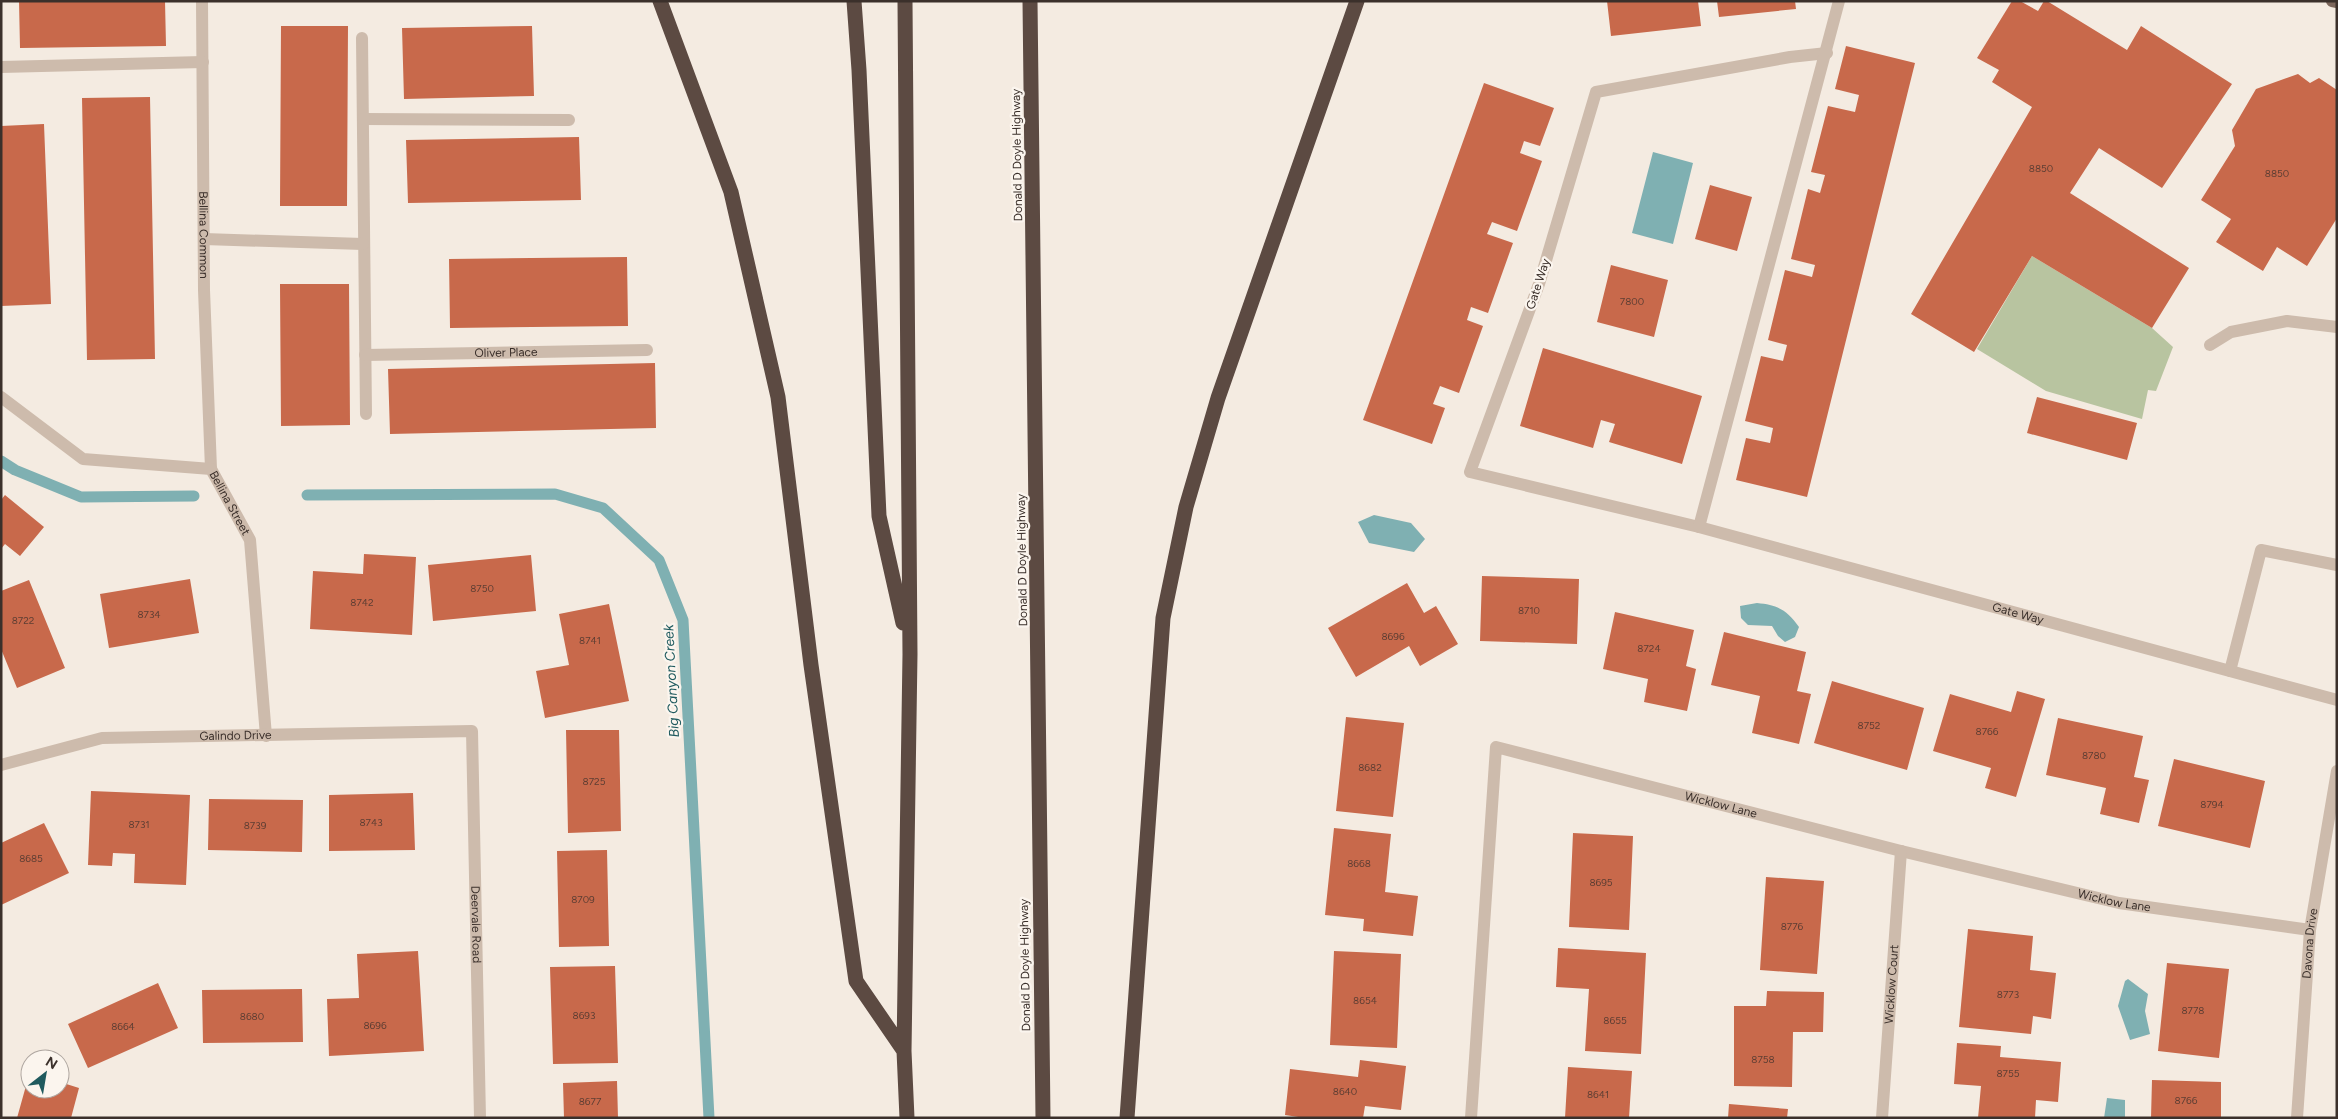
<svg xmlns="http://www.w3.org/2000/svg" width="2338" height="1119" font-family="Figtree,sans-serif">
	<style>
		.green { fill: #b8c4a0 }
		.water { fill: #7fb0b2 }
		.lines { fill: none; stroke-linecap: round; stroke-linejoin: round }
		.stream { stroke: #7fb0b2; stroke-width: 11 }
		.building { fill: #c8694b }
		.minor { stroke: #cdbbac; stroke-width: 12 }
		.major { stroke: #7d675c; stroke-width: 12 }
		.highway { stroke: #5c4a42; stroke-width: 15 }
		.labels { text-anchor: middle; stroke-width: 4.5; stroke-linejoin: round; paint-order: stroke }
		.number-label { font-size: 10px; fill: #5e3e33 }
		.street-label { font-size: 12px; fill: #3b302b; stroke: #fbf5ee }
		.water-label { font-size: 14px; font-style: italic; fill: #1f5a5e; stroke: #fbf5ee }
	</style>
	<rect width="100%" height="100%" fill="#f4ebe1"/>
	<path class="green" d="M2032,256L2152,328L2173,347L2156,391L2148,390L2142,419L2046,391L1977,349Z"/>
	<path class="water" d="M1653,152L1693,163L1673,244L1632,233Z
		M1374,515L1411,523L1425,539L1414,552L1369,543L1358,522Z
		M1757,603C1778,605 1787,610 1799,627L1795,637L1785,642L1778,636L1772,626L1748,625L1741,618L1740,606Z
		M2128,979L2148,994L2145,1011L2150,1034L2130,1040L2118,1006L2125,981Z
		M2107,1098L2125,1100V1118H2104Z"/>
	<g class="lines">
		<path class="stream" d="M1,461L15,470L81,497L194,496
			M307,495L555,494L603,508L659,560L683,620L709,1118"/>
	</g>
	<path class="building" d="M19,1H165L166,46L20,48Z
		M1607,1H1698L1701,26L1611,36Z
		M1717,1H1795L1796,9L1719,17Z
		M2012,1H2020L2038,11L2044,1H2047L2127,50L2141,26L2232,84L2162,188L2099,148L2070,193L2189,268L2152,328L2032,256L1974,352L1911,314L2032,107L1992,82L1999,70L1977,58Z
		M281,26H348L347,206H280Z
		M532,26L534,96L404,99L402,28Z
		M1846,46L1915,63L1807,497L1736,480L1746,438L1770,443L1773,428L1745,421L1761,356L1783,361L1787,345L1768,340L1785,270L1812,277L1815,265L1791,259L1808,189L1820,193L1825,175L1811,172L1828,106L1855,112L1859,95L1835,89Z
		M2298,74L2310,83L2319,78L2337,90V218L2307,266L2277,247L2263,271L2216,242L2231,219L2201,200L2235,146L2232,130L2256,89Z
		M1484,83L1554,108L1540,146L1524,141L1520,153L1542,161L1517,231L1492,222L1487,234L1513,243L1488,313L1471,307L1467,320L1483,326L1459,393L1440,386L1433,404L1445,408L1432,444L1363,420Z
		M150,97L155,359L87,360L82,98Z
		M44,124L51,304L1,306V126Z
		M579,137L581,200L408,203L406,140Z
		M1710,185L1752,197L1737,251L1695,239Z
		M627,257L628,326L450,328L449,259Z
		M1611,265L1668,280L1654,337L1597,322Z
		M280,284H349L350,425L281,426Z
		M1543,348L1702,396L1682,464L1609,442L1615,424L1601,420L1593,448L1520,426Z
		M655,363L656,428L390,434L388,369Z
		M2037,397L2137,423L2127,460L2027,433Z
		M5,495L44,527L20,556L5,544L1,549V500Z
		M364,554L416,557L412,635L310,629L313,571L363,574Z
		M531,555L536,611L433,621L428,565Z
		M1482,576L1579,579L1577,644L1480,641Z
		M190,579L199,633L109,648L100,594Z
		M29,580L65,668L17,688L1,649V591Z
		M1407,583L1424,613L1436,606L1458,644L1420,666L1409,646L1356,677L1328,628Z
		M609,604L629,701L545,718L536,671L569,665L559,614Z
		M1615,612L1694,630L1686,666L1696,669L1687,711L1644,702L1648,679L1603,669Z
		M1724,632L1806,652L1797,691L1811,694L1799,744L1752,733L1760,696L1711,685Z
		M1832,681L1924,708L1907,770L1814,743Z
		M2017,691L2045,699L2016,797L1985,788L1991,768L1933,751L1950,694L2011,712Z
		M1346,717L1404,723L1393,817L1336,811Z
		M2058,718L2143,736L2134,777L2149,780L2139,823L2100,814L2106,788L2046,775Z
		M566,730H619L621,831L568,833Z
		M2174,759L2265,781L2250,848L2158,826Z
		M91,791L190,795L186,885L134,883L135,854L113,853L112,866L88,865Z
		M413,793L415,850L329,851V795Z
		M209,799L303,800L302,852L208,850Z
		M44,823L69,873L1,905V843Z
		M1334,828L1391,834L1385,892L1418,896L1413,936L1363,931L1364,919L1325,915Z
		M1573,833L1633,836L1629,930L1569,927Z
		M607,850L609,946L559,947L557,851Z
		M1766,877L1824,881L1817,974L1760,970Z
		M1968,929L2033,936L2030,970L2056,973L2051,1019L2033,1016L2031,1034L1959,1027Z
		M1558,948L1646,953L1641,1054L1585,1051L1589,989L1556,987Z
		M418,951L424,1051L329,1056L327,999L359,998L357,954Z
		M1334,951L1401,954L1397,1048L1330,1045Z
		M2167,963L2229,969L2219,1058L2158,1051Z
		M615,966L618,1063L553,1064L550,967Z
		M158,983L178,1028L88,1068L68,1024Z
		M302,989L303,1042L203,1043L202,990Z
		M1767,991L1824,992L1823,1032H1793L1792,1087L1734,1086V1006H1766Z
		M1957,1043L2001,1046L2000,1057L2061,1062L2058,1102L2036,1100L2035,1118H1978L1981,1086L1954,1084Z
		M1360,1060L1406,1066L1401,1110L1365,1106L1363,1118H1305L1285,1115L1290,1069L1358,1077Z
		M1568,1067L1632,1071L1629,1118H1565Z
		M29,1075L30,1089H60V1082L79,1088L71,1118H17Z
		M2152,1080L2221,1082V1118H2151Z
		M617,1081L618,1118H564L563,1083Z
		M1729,1104L1788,1109L1787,1118H1728Z"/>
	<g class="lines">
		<g class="minor">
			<path id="s1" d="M202,1L204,290L211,469"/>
			<path d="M362,38L366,414"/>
			<path id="s2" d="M1827,53L1790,57L1596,92L1539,284L1470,472L1699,527L2337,700"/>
			<path d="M1,67L203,62"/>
			<path d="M363,119L569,120"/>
			<path d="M204,239L363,244"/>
			<path d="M2210,345L2231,332L2287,321L2337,327"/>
			<path id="s3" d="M365,355L647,350"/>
			<path id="s4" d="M1,397L83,459L211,469L250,540L266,736"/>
			<path d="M1699,527L1839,1"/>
			<path d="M2230,671L2261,550L2337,565"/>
			<path id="s5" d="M1,765L102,738L472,731L480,1118"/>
			<path id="s6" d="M1471,1118L1496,747L1901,851L2119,903L2310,930"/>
			<path id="s7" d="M1882,1118L1901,851"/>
			<path id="s8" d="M2297,1118L2310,930L2337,771"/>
		</g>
		<path class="major" d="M2332,1L2337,2"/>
		<path class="highway" d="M660,1L731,192L778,397L811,665L856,981L904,1051
			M854,1L859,70L879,516L903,623
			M905,1L910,654L904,1051L907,1118
			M1030,1L1043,1118
			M1127,1118L1163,618L1186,507L1218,398L1357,1"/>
	</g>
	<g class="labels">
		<g class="number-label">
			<text x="2041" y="172">8850</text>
			<text x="2277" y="177">8850</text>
			<text x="1632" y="305">7800</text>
			<text x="482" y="592">8750</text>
			<text x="362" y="606">8742</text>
			<text x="1529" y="614">8710</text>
			<text x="149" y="618">8734</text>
			<text x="23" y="624">8722</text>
			<text x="1393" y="640">8696</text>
			<text x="590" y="644">8741</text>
			<text x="1649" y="652">8724</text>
			<text x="1869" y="729">8752</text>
			<text x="1987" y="735">8766</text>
			<text x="2094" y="759">8780</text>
			<text x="1370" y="771">8682</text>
			<text x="594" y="785">8725</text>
			<text x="2212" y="808">8794</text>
			<text x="371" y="826">8743</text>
			<text x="139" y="828">8731</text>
			<text x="255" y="829">8739</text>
			<text x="31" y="862">8685</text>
			<text x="1359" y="867">8668</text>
			<text x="1601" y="886">8695</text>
			<text x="583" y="903">8709</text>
			<text x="1792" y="930">8776</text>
			<text x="2008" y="998">8773</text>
			<text x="1365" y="1004">8654</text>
			<text x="2193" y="1014">8778</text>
			<text x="584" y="1019">8693</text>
			<text x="252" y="1020">8680</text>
			<text x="1615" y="1024">8655</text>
			<text x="375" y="1029">8696</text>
			<text x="123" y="1030">8664</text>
			<text x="1763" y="1063">8758</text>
			<text x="2008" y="1077">8755</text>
			<text x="1345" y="1095">8640</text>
			<text x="1598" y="1098">8641</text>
			<text x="2186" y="1104">8766</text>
			<text x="590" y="1105">8677</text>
		</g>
		<g class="street-label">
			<text transform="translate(1017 155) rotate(-91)" y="4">Donald D Doyle Highway</text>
			<text dy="4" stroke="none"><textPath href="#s1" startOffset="234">Bellina Common</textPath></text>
			<text transform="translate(1538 284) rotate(-72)" y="4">Gate Way</text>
			<text dy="4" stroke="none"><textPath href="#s3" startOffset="141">Oliver Place</textPath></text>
			<text dy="4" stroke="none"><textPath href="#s4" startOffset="270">Bellina Street</textPath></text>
			<text transform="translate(1022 560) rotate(-91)" y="4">Donald D Doyle Highway</text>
			<text dy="4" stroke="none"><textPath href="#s2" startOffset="1201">Gate Way</textPath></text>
			<text dy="4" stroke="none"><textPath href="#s5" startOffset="238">Galindo Drive</textPath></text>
			<text dy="4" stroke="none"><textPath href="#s6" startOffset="604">Wicklow Lane</textPath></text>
			<text dy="4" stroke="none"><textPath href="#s6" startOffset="1009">Wicklow Lane</textPath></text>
			<text dy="4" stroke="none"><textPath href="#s5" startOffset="668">Deervale Road</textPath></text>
			<text dy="4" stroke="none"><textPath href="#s8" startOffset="175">Davona Drive</textPath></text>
			<text transform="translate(1025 965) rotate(-91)" y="4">Donald D Doyle Highway</text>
			<text dy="4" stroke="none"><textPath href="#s7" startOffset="134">Wicklow Court</textPath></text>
		</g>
		<g class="water-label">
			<text transform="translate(671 681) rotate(-93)" y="5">Big Canyon Creek</text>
		</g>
	</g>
	<rect width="2338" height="1119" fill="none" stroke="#3b302b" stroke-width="5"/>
	<g transform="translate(45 1074) rotate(31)"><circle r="24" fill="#fbf5ee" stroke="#aea6a0"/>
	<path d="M0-4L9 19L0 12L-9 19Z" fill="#1f5a5e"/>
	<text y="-8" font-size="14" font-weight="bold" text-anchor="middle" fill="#3b302b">N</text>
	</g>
</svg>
